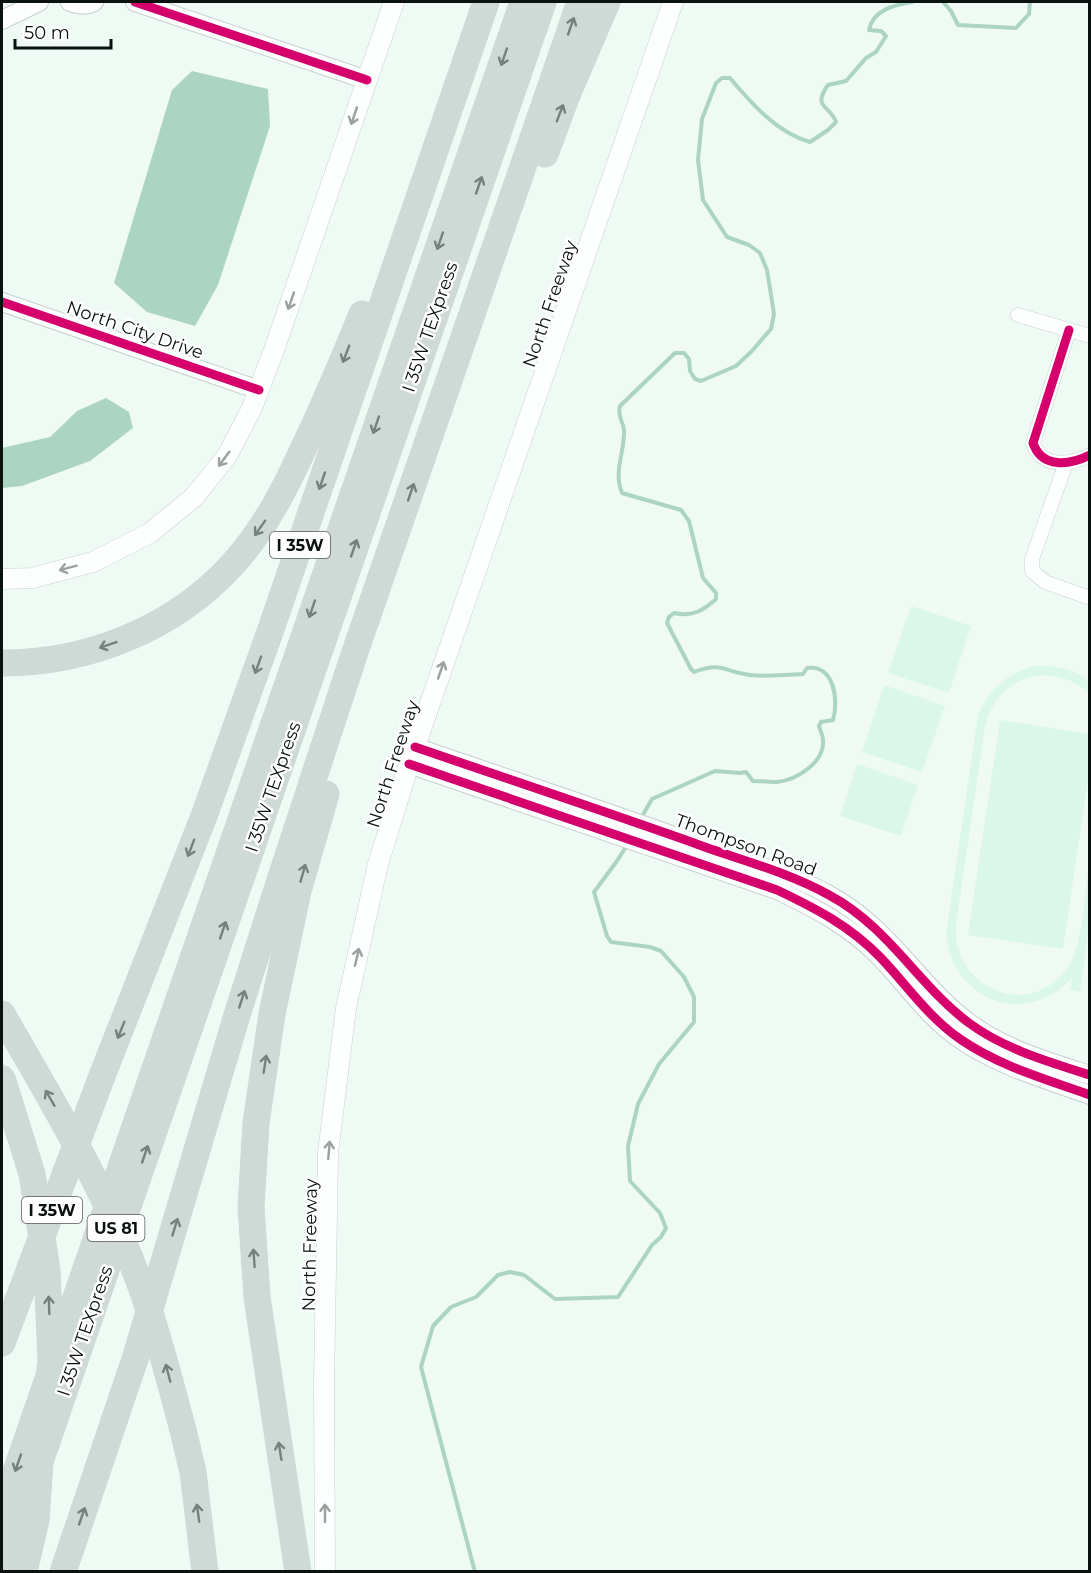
<svg xmlns="http://www.w3.org/2000/svg" width="1091" height="1573" font-family="Montserrat,sans-serif">
	<style>
		.green { fill: #daf7ea }
		.water { fill: #acd4c3 }
		.lines { fill: none; stroke-linecap: round; stroke-linejoin: round }
		.stream { stroke: #acd4c3; stroke-width: 4 }
		.minor-casing { stroke: #c7d1cc; stroke-width: 15 }
		.tertiary-casing { stroke: #c7d1cc; stroke-width: 20 }
		.secondary-casing { stroke: #c7d1cc; stroke-width: 21 }
		.motorway-casing { stroke: #d2d7d4; stroke-width: 27 }
		.minor { stroke: #fdfefe; stroke-width: 14 }
		.tertiary { stroke: #fdfefe; stroke-width: 18 }
		.secondary { stroke: #fdfefe; stroke-width: 20 }
		.motorway { stroke: #cfdad6; stroke-width: 26 }
		.motorway-bridge-casing { stroke: #d2d7d4; stroke-width: 27; stroke-linecap: butt }
		.motorway-bridge { stroke: #cfdad6; stroke-width: 26 }
		.cycleway-casing { stroke: #fff; stroke-width: 13 }
		.cycleway { stroke: #d6006c; stroke-width: 9 }
		.oneway { stroke: #76807c }
		.oneway2 { stroke: #9ca09e }
		.labels { text-anchor: middle; stroke-width: 5; stroke-linejoin: round; paint-order: stroke }
		.shield { fill: #fff; stroke: #545957; stroke-width: 1.5 }
		.shield-label { font-size: 16px; font-weight: bold; fill: #0a120f }
		.street-label { font-size: 18px; fill: #0a120f; stroke: #fff }
	</style>
	<rect width="100%" height="100%" fill="#effaf5"/>
	<path class="green" d="M911,606L971,626L949,693L888,673Z
		M1034,666C1055,665 1073,668 1089,681V693C1050,659 997,676 985,727L956,924C951,986 1026,1022 1066,970C1083,949 1085,891 1089,863V925L1080,992L1070,990L1072,978C1025,1029 952,1000 946,934L978,715C989,689 1007,674 1034,666Z
		M884,685L945,706L922,772L862,752Z
		M1000,720L1089,734V773L1063,949L968,935Z
		M857,764L918,785L901,836L840,816Z"/>
	<path class="water" d="M192,71L268,89L270,126L218,285L195,326L147,312L114,283L172,90Z
		M106,398L129,412L133,428L90,461L22,486L2,488V448L50,437L77,411Z"/>
	<g class="lines">
		<path class="stream" d="M943,2L951,11L958,25L1016,28L1029,14L1030,2
			M640,820L652,799L715,771L740,773L746,772L753,781C761,781 770,782 777,782C797,780 825,762 823,740C823,736 820,730 819,726L821,722L833,720C839,700 834,664 807,668L803,674C786,675 767,677 750,675C724,672 723,661 694,672L691,669L667,623L669,617L674,613C692,617 703,611 716,599V593L703,578L689,521L681,510L622,493C613,471 625,452 624,430C623,421 617,416 620,406L675,353H684L689,359L690,371L695,379L701,381L736,366L752,351L771,329L774,314L767,270L760,253L749,245L727,237L703,200L698,160L702,119L716,83L722,78H730C751,103 777,133 810,142L828,130L836,122C829,104 812,108 828,85L846,81L866,58L876,52L886,36L881,31L869,30C873,10 894,5 912,2
			M475,1572L421,1367L433,1326L451,1307L476,1297L498,1275L510,1272L524,1275L555,1299L618,1297L652,1245L661,1237L666,1228L660,1213L630,1181L628,1146L638,1104L659,1064L694,1022V997L684,977L661,951L650,947L611,942L607,936L594,892L617,861L627,845"/>
		<g class="minor-casing">
			<path id="minor" d="M1018,315L1090,336
				M1069,330L1033,443C1042,469 1070,465 1090,455
				M1066,463L1032,559V571L1045,582L1090,598"/>
		</g>
		<g class="tertiary-casing">
			<path id="tertiary" d="M70,2C79,5 86,6 94,2
				M135,2L367,80
				M2,20L39,2
				M2,302L259,390
				M415,747C508,779 601,810 694,843C739,860 786,871 829,895C889,927 918,985 969,1023C1004,1049 1049,1062 1090,1075
				M409,764L777,890C815,908 850,926 880,957C906,984 928,1017 960,1039C999,1066 1045,1079 1090,1095"/>
		</g>
		<g class="secondary-casing">
			<path id="secondary" d="M2,579L32,578L93,562L150,533L194,497L227,456L252,408L274,350L394,2
				M325,1572L324,1385L328,1153L346,1008L378,864L409,764L673,2"/>
		</g>
		<g class="motorway-casing">
			<path id="motorway" d="M545,154L567,95L607,2
				M2,663C88,663 174,629 233,564C265,529 287,485 306,443C326,401 344,358 362,314
				M2,1014L17,1040
				M2,1343L102,1076L204,816L270,632L486,2
				M183,1430L193,1472L205,1572
				M2,1512L523,2
				M2,1572L543,2
				M63,1572L136,1356L237,1015L280,880L355,652L580,2
				M298,1572L257,1297L251,1207L256,1123L272,1014L298,891L326,794"/>
		</g>
		<use href="#minor" class="minor"/>
		<use href="#tertiary" class="tertiary"/>
		<use href="#secondary" class="secondary"/>
		<use href="#motorway" class="motorway"/>
		<g class="motorway-bridge-casing">
			<path id="motorway-bridge" d="M17,1040C65,1123 114,1207 145,1298C160,1341 171,1386 183,1430
				M2,1078L32,1174L47,1270L51,1361L42,1432L36,1520L24,1572"/>
		</g>
		<use href="#motorway-bridge" class="motorway-bridge"/>
		<g class="cycleway-casing">
			<path id="cycleway" d="M135,2L367,80
				M2,302L259,390
				M1069,330L1033,443C1042,469 1070,465 1090,455
				M415,747C508,779 601,810 694,843C739,860 786,871 829,895C889,927 918,985 969,1023C1004,1049 1049,1062 1090,1075
				M409,764L777,890C815,908 850,926 880,957C906,984 928,1017 960,1039C999,1066 1045,1079 1090,1095"/>
		</g>
		<use href="#cycleway" class="cycleway"/>
	</g>
	<defs><path id="oneway-shaft" d="M-6 0H5M1.5-3L5.5 0L1.5 3" fill="none" stroke-width="1.6" stroke-linecap="round" stroke-linejoin="round" transform="scale(1.5)"/></defs>
	<g class="oneway">
		<use href="#oneway-shaft" transform="translate(571 26) rotate(-71)"/>
		<use href="#oneway-shaft" transform="translate(504 57) rotate(109)"/>
		<use href="#oneway-shaft" transform="translate(560 113) rotate(-69)"/>
		<use href="#oneway-shaft" transform="translate(479 185) rotate(-71)"/>
		<use href="#oneway-shaft" transform="translate(440 241) rotate(109)"/>
		<use href="#oneway-shaft" transform="translate(346 354) rotate(111)"/>
		<use href="#oneway-shaft" transform="translate(376 425) rotate(109)"/>
		<use href="#oneway-shaft" transform="translate(322 481) rotate(109)"/>
		<use href="#oneway-shaft" transform="translate(411 492) rotate(-71)"/>
		<use href="#oneway-shaft" transform="translate(260 528) rotate(125)"/>
		<use href="#oneway-shaft" transform="translate(354 548) rotate(-71)"/>
		<use href="#oneway-shaft" transform="translate(312 609) rotate(109)"/>
		<use href="#oneway-shaft" transform="translate(108 645) rotate(161)"/>
		<use href="#oneway-shaft" transform="translate(258 665) rotate(110)"/>
		<use href="#oneway-shaft" transform="translate(191 848) rotate(111)"/>
		<use href="#oneway-shaft" transform="translate(303 873) rotate(-74)"/>
		<use href="#oneway-shaft" transform="translate(223 930) rotate(-71)"/>
		<use href="#oneway-shaft" transform="translate(242 999) rotate(-72)"/>
		<use href="#oneway-shaft" transform="translate(121 1030) rotate(112)"/>
		<use href="#oneway-shaft" transform="translate(265 1064) rotate(-81)"/>
		<use href="#oneway-shaft" transform="translate(50 1098) rotate(-120)"/>
		<use href="#oneway-shaft" transform="translate(145 1154) rotate(-71)"/>
		<use href="#oneway-shaft" transform="translate(175 1227) rotate(-73)"/>
		<use href="#oneway-shaft" transform="translate(254 1258) rotate(-94)"/>
		<use href="#oneway-shaft" transform="translate(49 1305) rotate(-92)"/>
		<use href="#oneway-shaft" transform="translate(168 1373) rotate(-105)"/>
		<use href="#oneway-shaft" transform="translate(280 1451) rotate(-99)"/>
		<use href="#oneway-shaft" transform="translate(18 1463) rotate(109)"/>
		<use href="#oneway-shaft" transform="translate(198 1513) rotate(-98)"/>
		<use href="#oneway-shaft" transform="translate(82 1516) rotate(-71)"/>
	</g>
	<g class="oneway2">
		<use href="#oneway-shaft" transform="translate(354 116) rotate(109)"/>
		<use href="#oneway-shaft" transform="translate(291 301) rotate(109)"/>
		<use href="#oneway-shaft" transform="translate(224 459) rotate(126)"/>
		<use href="#oneway-shaft" transform="translate(68 568) rotate(165)"/>
		<use href="#oneway-shaft" transform="translate(441 670) rotate(-71)"/>
		<use href="#oneway-shaft" transform="translate(357 957) rotate(-77)"/>
		<use href="#oneway-shaft" transform="translate(329 1150) rotate(-85)"/>
		<use href="#oneway-shaft" transform="translate(325 1513) rotate(-90)"/>
	</g>
	<g class="labels">
		<g class="shield">
			<rect x="270" y="532" width="60" height="26" rx="4.5"/>
			<rect x="22" y="1197" width="60" height="26" rx="4.5"/>
			<rect x="87.5" y="1215" width="57" height="26" rx="4.5"/>
		</g>
		<g class="shield-label">
			<text x="300" y="551">I 35W</text>
			<text x="52" y="1216">I 35W</text>
			<text x="116" y="1234">US 81</text>
		</g>
		<g class="street-label">
			<text transform="translate(550 304) rotate(-71)" y="6">North Freeway</text>
			<text transform="translate(430 327) rotate(-71)" y="6">I 35W TEXpress</text>
			<text transform="translate(135 330) rotate(19)" y="6">North City Drive</text>
			<text transform="translate(393 764) rotate(-72)" y="6">North Freeway</text>
			<text transform="translate(273 787) rotate(-71)" y="6">I 35W TEXpress</text>
			<text transform="translate(746 845) rotate(20)" y="6">Thompson Road</text>
			<text transform="translate(310 1245) rotate(-89)" y="6">North Freeway</text>
			<text transform="translate(85 1331) rotate(-71)" y="6">I 35W TEXpress</text>
		</g>
	</g>
	<rect width="1091" height="1573" fill="none" stroke="#0a120f" stroke-width="6"/>
	<path d="M15 39v9h96v-9" fill="none" stroke="#0a120f" stroke-width="3"/>
	<text x="24" y="39" font-size="18" fill="#0a120f" stroke="#ffffff" stroke-width="4.5" paint-order="stroke">50 m</text>
</svg>
